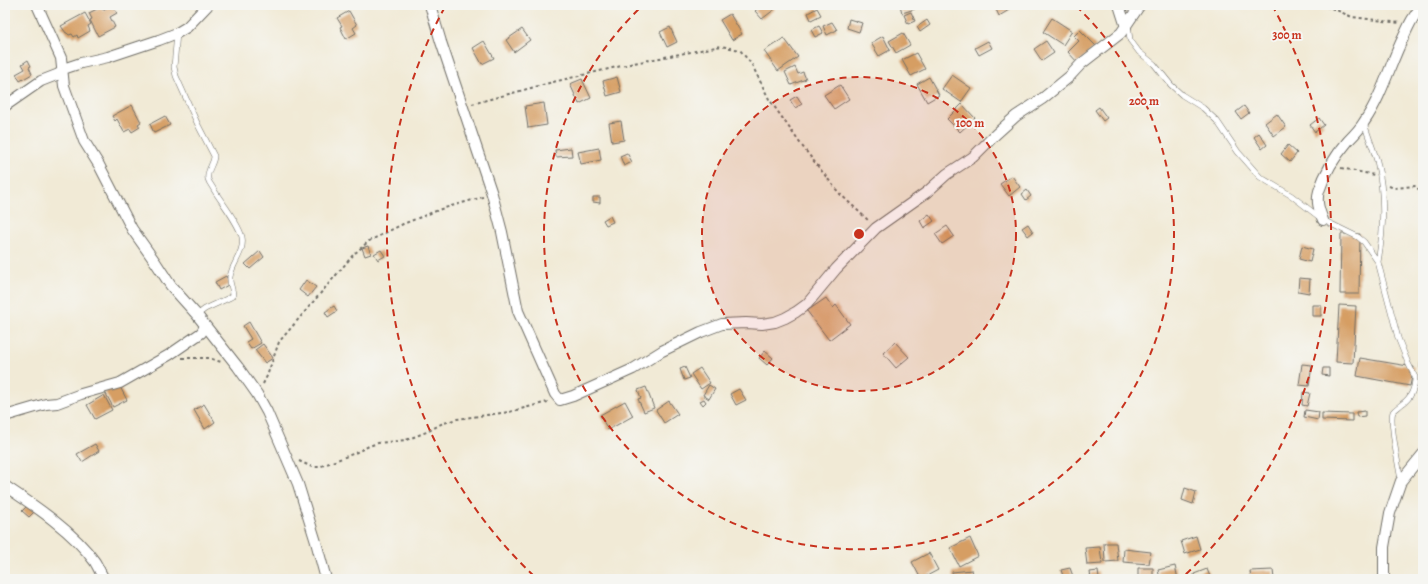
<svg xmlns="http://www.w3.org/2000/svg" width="1428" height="584" font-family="Alegreya,serif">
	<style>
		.building { fill: #d69e64 }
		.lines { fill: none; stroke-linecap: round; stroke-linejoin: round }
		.lane-casing { stroke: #706e67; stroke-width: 6 }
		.street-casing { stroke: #706e67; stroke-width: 12 }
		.path { stroke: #706e67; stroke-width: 2; stroke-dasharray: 3 3; stroke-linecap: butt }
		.lane { stroke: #fff; stroke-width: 5 }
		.street { stroke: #fff; stroke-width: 10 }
		.ring { fill: none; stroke: #c8321e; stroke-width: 2; stroke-dasharray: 7 5 }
		.centre { fill: #c8321e; stroke: #f6f6f2; stroke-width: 2 }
		.ring-label { font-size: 12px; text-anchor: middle; font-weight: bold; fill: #c8321e; stroke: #f6f6f2; stroke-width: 4; stroke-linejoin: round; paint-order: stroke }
	</style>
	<rect width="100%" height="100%" fill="#f6f6f2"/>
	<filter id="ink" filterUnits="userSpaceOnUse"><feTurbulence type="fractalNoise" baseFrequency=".025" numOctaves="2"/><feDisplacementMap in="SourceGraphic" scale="8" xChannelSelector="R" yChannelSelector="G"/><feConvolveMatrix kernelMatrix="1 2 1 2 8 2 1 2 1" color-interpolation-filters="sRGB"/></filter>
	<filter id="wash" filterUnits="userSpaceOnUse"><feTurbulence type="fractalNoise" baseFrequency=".012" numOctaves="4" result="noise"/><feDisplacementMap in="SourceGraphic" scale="16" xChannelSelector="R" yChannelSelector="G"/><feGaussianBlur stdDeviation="0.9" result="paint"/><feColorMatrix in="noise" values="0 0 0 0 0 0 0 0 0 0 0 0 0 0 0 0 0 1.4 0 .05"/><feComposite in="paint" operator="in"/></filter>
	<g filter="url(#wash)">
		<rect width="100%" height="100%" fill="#f1ead6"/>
		<g id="blocks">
			<path class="building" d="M762,5H771L775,9L762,19L755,11Z
				M900,5H913L915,9L902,13Z
				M994,5H1006L1009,10L999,16Z
				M109,6L110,8L113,7L117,13L110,17L115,27L98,36L90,20L92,19L89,13L101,7L103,10Z
				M817,8L821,15L811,20L808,13Z
				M349,11L357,25L353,28L356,33L346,39L340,27L342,26L337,18Z
				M911,12L915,21L908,24L904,15Z
				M85,13L91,24L88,26L90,31L78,38L77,35L74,37L72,34L69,35L67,33H66L61,26Z
				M730,14L742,34L732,40L720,20Z
				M1052,18L1072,31L1063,45L1043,32Z
				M849,19L862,23L859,32L847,28Z
				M927,20L930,25L920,32L917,27Z
				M832,22L837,30L827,35L823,26Z
				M819,26L823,33L815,37L811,30Z
				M670,27L677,42L667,47L660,32Z
				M522,29L530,40L514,52L506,40Z
				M1080,30L1096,46L1078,63L1068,52L1079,41L1074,36Z
				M903,33L910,45L896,53L889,41Z
				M883,36L890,50L879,56L871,43Z
				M784,38L798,57L778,71L764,51Z
				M484,41L494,58L482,64L473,48Z
				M988,41L992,48L979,55L975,48Z
				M1046,41L1054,53L1042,61L1034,49Z
				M916,53L925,69L911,76L902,60Z
				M28,60L31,66L29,67L32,74L20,81L16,74L25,69L22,64Z
				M795,67L798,74L803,72L806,79L791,85L785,72Z
				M952,75L971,88L961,102L942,89Z
				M617,77L621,92L607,96L603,81Z
				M929,77L939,95L927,102L917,84Z
				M582,79L591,98L579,104L570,84Z
				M840,85L849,99L834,109L824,95Z
				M797,96L802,104L795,108L790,100Z
				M544,103L547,125L528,128L525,106Z
				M962,104L975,118L960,132L947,119Z
				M132,105L141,122L138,124L140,127L132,132L130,129L124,132L117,119L115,121L112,116Z
				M1244,106L1249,113L1241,119L1236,112Z
				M1099,107L1107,118L1103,121L1095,110Z
				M1277,114L1286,127L1274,136L1265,123Z
				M165,116L170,125L154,133L150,124Z
				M1319,118L1324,125L1315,132L1310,125Z
				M621,121L624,140L612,142L609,123Z
				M1259,133L1267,145L1262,149L1254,137Z
				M1288,145L1297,153L1290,162L1281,154Z
				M571,148L572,156L556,157L555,150Z
				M599,148L601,160L581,164L578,152Z
				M627,153L632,162L624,166L620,156Z
				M1012,176L1020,187L1009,196L1000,184Z
				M1027,190L1031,196L1026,200L1022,194Z
				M593,197H600V203L593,202Z
				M929,214L934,221L924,228L920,221Z
				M610,216L613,222L606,225L603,220Z
				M1028,224L1033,232L1028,236L1022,228Z
				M947,226L954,236L942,244L935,234Z
				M1341,234H1360L1359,294H1340Z
				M368,246L371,254L365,256L362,248Z
				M1302,246L1313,249L1310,262L1299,259Z
				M381,250L385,256L378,260L374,254Z
				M260,251L264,257L250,269L245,264Z
				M226,276L230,284L219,290L215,282Z
				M1299,278L1310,279L1309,293L1298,291Z
				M306,280L316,287L308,297L299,290Z
				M826,298L833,308L836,305L850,324L829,340L807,311Z
				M1312,305H1321V316H1312Z
				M1339,305L1356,306L1353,363L1336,362Z
				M334,306L337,311L328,317L325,312Z
				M249,322L261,343L251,349L246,342L251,339L243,326Z
				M1422,337H1423V369L1420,368Z
				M895,342L909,357L896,368L883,353Z
				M263,344L273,358L265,363L255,350Z
				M765,351L773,358L767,365L759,358Z
				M1360,358L1414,367L1410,386L1357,376Z
				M1302,364L1312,365L1309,386L1299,385Z
				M685,367L690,378L684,380L680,369Z
				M700,368L710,383L701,389L691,374Z
				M1323,368H1329V376L1322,375Z
				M119,385L127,400L113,407L105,392Z
				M709,385L715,389L709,399L703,395Z
				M646,387L654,408L644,412L638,399L641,398L638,390Z
				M739,389L746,400L736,405L730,394Z
				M1303,392L1310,393L1307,406L1302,405Z
				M104,395L112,410L95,419L87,405Z
				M704,399L706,402L703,405L700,401Z
				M625,401L633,416L608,430L600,415Z
				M669,401L678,414L664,423L656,410Z
				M204,404L215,422L205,429L194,410Z
				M1305,410L1319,412L1318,420L1304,417Z
				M1365,411V416L1357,417L1356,412Z
				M1322,413L1352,414V421L1322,420Z
				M95,444L99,451L82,462L77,454Z
				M1185,488L1196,492L1193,504L1182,500Z
				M29,504L36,510L29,517L22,511Z
				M1196,536L1200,549L1185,554L1181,541Z
				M970,538L978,556L959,566L950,548Z
				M1104,543H1116L1118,561L1105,562Z
				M1100,547L1102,564L1087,565L1085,548Z
				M1124,549L1151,552L1149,564L1123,562Z
				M929,553L938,570L921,579L912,562Z
				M1175,566L1178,579H1169L1168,578L1160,579L1158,570Z
				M1070,568L1074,579H1064L1061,570Z
				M1138,568H1153V579H1138Z
				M1207,569L1211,579H1200L1199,577L1195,579L1194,574Z
				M972,570L974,579H953L952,572Z
				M1273,570L1274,579H1251L1250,571Z
				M1098,571L1099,579H1091L1090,572Z"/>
		</g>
	</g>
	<g filter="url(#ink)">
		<use href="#blocks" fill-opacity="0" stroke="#706e67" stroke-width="1"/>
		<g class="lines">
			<g class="lane-casing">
				<path id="lane" d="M1128,25L1130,40L1139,52L1154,64L1171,85L1182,95L1203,108L1217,121L1238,152L1260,177L1292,196L1323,220L1358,237L1364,242L1378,262L1398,338L1408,363L1415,377C1415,388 1411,398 1402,404C1399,407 1395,409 1393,412C1389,420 1399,469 1401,480
					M177,33L174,67L176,76L198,125L214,156C214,164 206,171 208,179C209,183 212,186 214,190C222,203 238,222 242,237C245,252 232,263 230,277C229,283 233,289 233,295L231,297L205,309L197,315
					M1364,123C1368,136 1373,148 1377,161C1385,194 1384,228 1378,262"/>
			</g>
			<g class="street-casing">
				<path id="street" d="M37,5L61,58L64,86L84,141L99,165L132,229L156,263L171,286L197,315L238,367L257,394L267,412L298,484L316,542L326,579
					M430,5L441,42L492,194L502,232L518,311L555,394L560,400L573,396L633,369L662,351L701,332L722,324L746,323L762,324L775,322L785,318L796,312L807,304L836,269L876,228L927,192L947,174L973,157L996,134L1016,116L1042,99L1069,77L1081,64L1121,33L1140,5
					M1119,5L1126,27
					M5,106L41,81L59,74L63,69L81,63L108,57L159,40L177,33L187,27L208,5
					M1323,220C1319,210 1316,201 1319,191C1325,172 1336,155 1348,141C1354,135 1360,129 1364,122C1382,96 1390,64 1404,36C1409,25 1414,14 1423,5
					M5,416L46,404L57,403L81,394L120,383L169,355L201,333L203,330L205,325
					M5,486C35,506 74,532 95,562C98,567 101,574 104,579
					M1384,579V547L1390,513L1401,481L1423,454"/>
			</g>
			<path class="path" d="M1320,5L1334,9L1352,17L1400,23
				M472,104L553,82L634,63L721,46L740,50L752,65L769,99L802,146L839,193L870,222
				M1341,168L1374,175
				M1389,186L1394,188L1416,186L1423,195
				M182,358H209L221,362
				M263,384L267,376L279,342L354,254L369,241L403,224L441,209L483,197
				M299,461L312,467H319L355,453L369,446L378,443L406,440L429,431L441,424L457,419L509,412L548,402"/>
			<use href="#lane" class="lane"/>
			<use href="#street" class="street"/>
		</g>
	</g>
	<circle cx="859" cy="234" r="157" fill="#c8321e" fill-opacity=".12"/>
	<g class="ring">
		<circle cx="859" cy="234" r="157"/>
		<path d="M1076 6A315 315 0 1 1 642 6"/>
		<path d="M534 576A472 472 0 0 1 446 5M1272 5A472 472 0 0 1 1184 576"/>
	</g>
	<circle cx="859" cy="234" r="6" class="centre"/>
	<g class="ring-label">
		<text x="1287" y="39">300 m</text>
		<text x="1144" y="105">200 m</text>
		<text x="970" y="127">100 m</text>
	</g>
	<rect width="1428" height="584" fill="none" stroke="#f6f6f2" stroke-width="20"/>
</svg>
